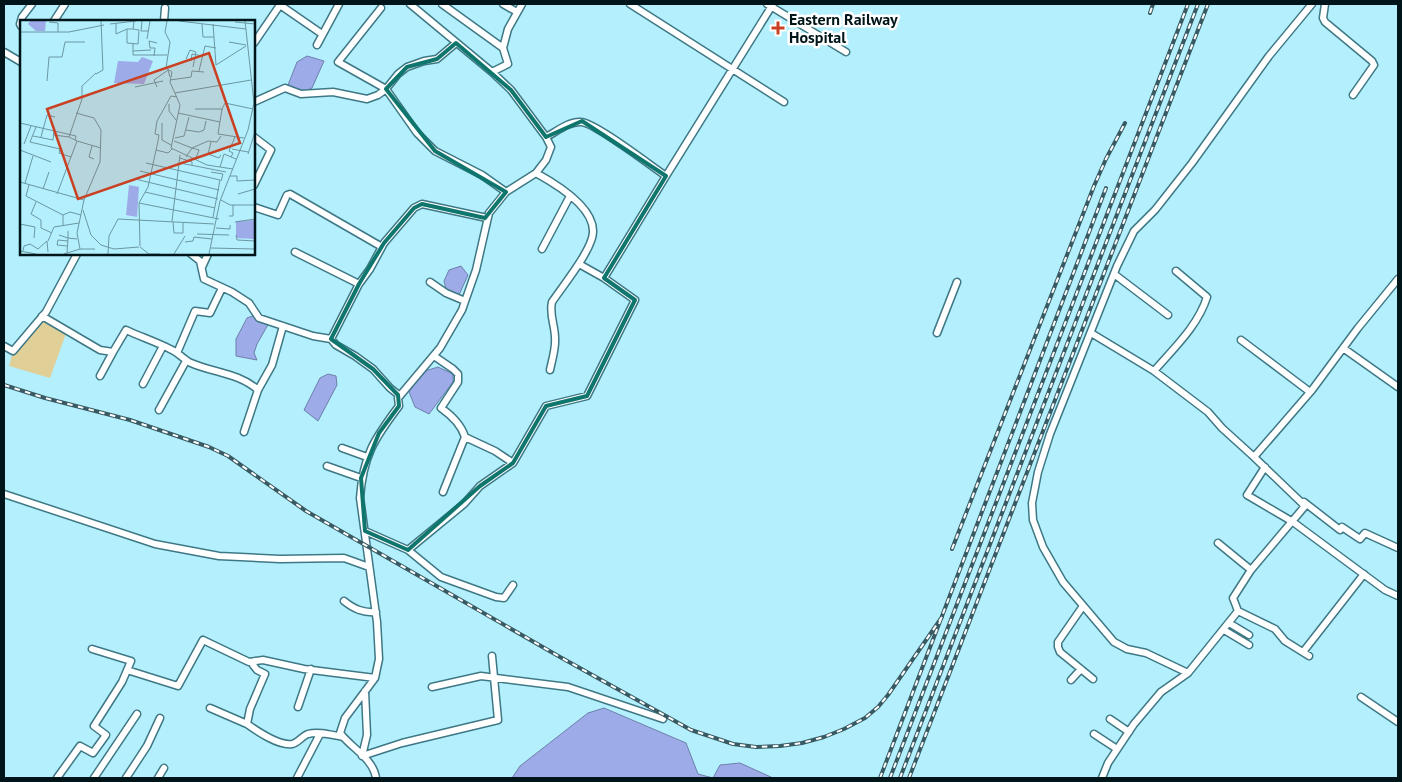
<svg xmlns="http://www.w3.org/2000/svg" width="1402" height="782" font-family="'PT Sans',sans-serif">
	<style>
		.green { fill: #e0d098 }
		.water { fill: #9dace8; stroke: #6e7faa }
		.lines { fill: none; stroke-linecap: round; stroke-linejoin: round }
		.minor-casing { stroke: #3e7885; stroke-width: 9 }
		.minor { stroke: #fff; stroke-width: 6 }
		.rail-casing { stroke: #395a62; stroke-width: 4 }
		.rail { stroke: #fff; stroke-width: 2; stroke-dasharray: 5.5; stroke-linecap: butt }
		.marked { fill: none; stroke: #0f766e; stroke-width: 4; stroke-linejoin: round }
		.poi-dot { fill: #ca4022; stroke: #fff; stroke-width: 2 }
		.labels { text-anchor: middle; stroke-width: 5; stroke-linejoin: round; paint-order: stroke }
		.poi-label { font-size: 16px; font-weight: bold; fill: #00151a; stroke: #fff; text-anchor: start }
		.inset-road { fill: none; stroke: #6b98a2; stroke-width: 1 }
		.view { fill: #ca4022; fill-opacity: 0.15; stroke: #ca4022; stroke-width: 2.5 }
		.inset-edge { fill: none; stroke: #00151a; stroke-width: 2.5 }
	</style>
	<rect width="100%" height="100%" fill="#b3effd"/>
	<path class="green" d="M42,316L67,331L50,378L9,366L13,351Z"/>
	<path class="water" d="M307,56L324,61L312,88L300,93L288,85L297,62Z
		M461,266L468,275L459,295L446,289L444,281L449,270Z
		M255,315L269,323L257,344L254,353L257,360L236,356V339L247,318Z
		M438,367L453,374V382L429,414L415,407L409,392L422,372Z
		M328,374L336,376L337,385L318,421L304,410L320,378Z
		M604,708L686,743L698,774L713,778L720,765L740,763L773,778H512L520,766L588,713Z"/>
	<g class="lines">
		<g class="minor-casing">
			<path id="minor" d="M442,4L503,48
				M503,4L517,12
				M630,4L784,102
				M767,4L846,52
				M1325,4L1323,18L1325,22L1372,61L1374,65L1353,95
				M280,5L322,34
				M54,21L65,4
				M164,21L165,8
				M21,26L20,24L22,17L32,4
				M254,43L280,5L279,4
				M456,43L437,59L424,61L407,67L398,74L386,89L417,133L435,151L482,175L506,192
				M317,45L339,4
				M4,52L21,62
				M492,72L508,64L503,48L508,29L522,4
				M254,102L285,88L301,94L333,92L367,99L378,95L386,89L338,62L381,8
				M254,137L271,150L254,185
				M546,137C556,132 569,121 581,122C594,122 651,166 666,176
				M536,173C556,184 594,207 593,232C593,249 562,287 552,302C549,315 555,325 555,338C556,348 552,360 550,370
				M254,207L278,215L287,195L290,194L382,247
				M542,249L570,196
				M295,252L359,284
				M191,254L200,261L204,279L232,292L249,303L259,318L313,336L331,339L336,345L355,356L373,369L390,388L400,396
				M579,264L604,278
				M202,267L208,254
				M1114,274L1168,315
				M430,282L446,293L465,301
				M42,316L100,350L113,352L126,330C141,337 157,342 172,350C179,353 184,360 191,363C214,373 239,373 258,390
				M937,333L957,282
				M1091,333L1154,371L1208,412L1222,428L1254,457
				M331,339L359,284L370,269L384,243L414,208L422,204L487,218
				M1241,340L1310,392
				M4,346L13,351L46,312L77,254
				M1343,348L1398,387
				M177,353L195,311L210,313L222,288
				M434,356L453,369L458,374V382L441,408C451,415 461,424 465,437L443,492
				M1154,371C1173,349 1198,326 1207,297L1176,271
				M100,376L113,352
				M143,384L163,346
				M159,410L186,361
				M244,432L258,390L272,365L283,326
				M465,437L495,451L513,463
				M342,448L367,457
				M327,466L361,478
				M1265,467L1247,495L1293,522
				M4,494L155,544L219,556L280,559L344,558L369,567
				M1304,502L1340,530L1342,527L1360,539L1365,533L1398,548
				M1293,522L1385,590L1398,596
				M365,531L408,550L464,504L480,486L513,463L546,406L587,396L635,300L604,278L666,176L773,4
				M1218,543L1251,570
				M408,550L441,577L496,597L504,598L513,585
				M344,601C354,609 363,613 376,612
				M1083,606L1058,642V647L1060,652L1093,679
				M1238,611L1275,629L1285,641L1309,656
				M1229,623L1249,635
				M1224,630L1249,645
				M1303,652L1364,574
				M127,670L178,686L203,640L249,662L263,660L304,669L375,678
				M1188,673L1146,653L1127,649L1114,642L1063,582L1043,547L1033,520L1032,503L1038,472L1050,434L1117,266L1134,231L1155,210L1192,163L1269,56L1312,4
				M1071,680L1081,669
				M432,687L481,676L568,687L663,719
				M365,691L367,735L362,756L402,743L498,720L492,656
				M1361,697L1398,722
				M298,707L311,669
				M210,708L247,724L250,709L265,674L257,670L253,665L255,661
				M1110,719L1129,732
				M247,724C257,731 278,746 292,744C298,743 302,736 308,734C319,731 332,735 343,737
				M1094,734L1117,749
				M57,778L80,746L93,753L106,735L94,726L122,682L131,661L92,649
				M94,778L137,714
				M126,778L147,746L160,718
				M158,778L164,768
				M297,778L320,734
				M376,778C373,758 351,748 340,733L345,718L375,678L379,659L377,622L360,498C363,456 374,439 399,406L398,398L440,348L462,310L476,270L489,213L506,192L536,173L546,160L551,147L546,137L511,90L492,72L410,4
				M1102,778L1108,763L1134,724L1161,692L1188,673L1238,611L1233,598L1251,570L1305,506L1254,457L1312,390L1358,328L1398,279"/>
		</g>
		<use href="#minor" class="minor"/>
		<g class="rail-casing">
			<path id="rail" d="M1150,13L1153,4
				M4,385L45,398L130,420L209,447L228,456L306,511L560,657L691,730L733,744L756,747L780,746L802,743L824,737L844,729L865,718L878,707L888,695L942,617
				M952,549L1094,186L1106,159L1125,123
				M880,778L1106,188
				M890,778L1188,4
				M900,778L1198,4
				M909,778L1208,4"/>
		</g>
		<use href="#rail" class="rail"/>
	</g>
	<path class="marked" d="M456,43L511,90L546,137L582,121L666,176L604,278L635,300L587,396L546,406L513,463L480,486L408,550L365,531L361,478L379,433L399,406L398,395L373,369L331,339L359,284L384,243L414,208L422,204L485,218L506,192L435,151L386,89L407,67L437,59Z"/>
	<path class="poi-dot" d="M775.5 20.5h5v5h5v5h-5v5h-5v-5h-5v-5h5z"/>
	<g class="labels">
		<g class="poi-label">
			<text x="789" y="25">Eastern Railway<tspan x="789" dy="18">Hospital</tspan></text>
		</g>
	</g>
	<g transform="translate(20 20)">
		<rect width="235" height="235" fill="#b3effd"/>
		<path d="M10,1H26L25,11H16L8,4ZM122,37L133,41L124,64L94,63L98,41L118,42ZM109,165L119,167L117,197L106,195ZM234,200V219L216,218V201Z" fill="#9dace8"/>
		<path class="inset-road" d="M122,1L121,11H128M147,1L145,12L150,22L146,48L152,52L150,62L160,85L151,128L187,145L213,149M159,1L226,9M29,2L38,3V12M215,2L235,4M90,4L116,1M96,4V14L107,9M182,4L183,17H194M193,4L196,45L226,26M113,9H107V23L118,24L119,10L113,9L114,1M0,12H49L84,5M127,19L130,1M209,22L226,25M113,23V35H147M113,31L131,30M134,36L135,28H130L129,21L137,23M166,39L170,30L176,32L173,47M171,41L172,34L183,36M179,51L185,26L196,28M76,54L83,50L81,1M150,60L171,57L172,51L184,52M27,61L29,37H42L45,22H65M115,67L143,61M137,67L134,60L148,50L150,57M155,73L231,60M149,84V91L156,100M175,89H203M56,93L74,98L81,110L80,142L64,180M158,93L200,102M0,103L56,116L55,120M142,103V120L151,125M16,107L10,122L40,129L39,133L51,137M166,110L179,112L184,110L186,101M34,115L49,117M13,116L33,120L34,110M21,117L27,95L35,97M155,118L164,116L169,97M224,118L198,114L202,89L205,83L233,89M57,121L81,128M154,121L172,128L166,137M191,122L188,134L199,138L201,135M4,124L11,106M72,126L69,137L74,139M172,128L188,121L197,122L201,116M172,128L179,130L176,138M212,129L228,132M0,130L31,142M136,130L148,133L152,129M228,134L235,112M211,137L213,133L209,131L215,117M160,138L172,142V145M126,143L200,160L193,197M160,143L206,152M200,147L204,134L216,139M120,151L199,170M191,152L203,154L201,161M210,156H217V161L235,160M115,159L198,179M0,162L64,180L57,213L60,229M5,163L13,136M9,165L6,176L43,195V205M23,169L29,152M125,172L195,188M37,174L57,121L49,117L62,79V66L76,53M218,174L235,169M201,180L210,185H235M16,182L11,194L21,200V208L32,213M119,183L128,167L138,121L139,115L135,114L137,101L151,76L157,77M63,190L71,215L81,225L94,229L119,227M43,195L50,192L61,195M209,196H213V185M152,201L160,135M153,202L154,213H163V203M215,202L235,199M0,204L15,207L14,218M196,208L210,209V205M177,214L209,215M39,215L48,218V211M216,215L217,220L235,221M28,221L34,207L59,203M165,222L173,221L174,217L192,219M47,226L37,225L38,220L48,221M120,226L119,183L199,199M120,227L129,234H140M191,228L235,229M0,231L16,234M3,231L4,226L10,224L18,229L27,221L28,232M47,233L48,218L57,219M44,234L60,229H75M88,234L89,216L98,199L194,204M154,234L165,216M189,234L200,181L228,110L234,83L225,1"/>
		<path class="view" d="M189,33L220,123L58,179L27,89Z"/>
		<rect width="235" height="235" class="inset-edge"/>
	</g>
	<rect width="1402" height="782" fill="none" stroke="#00151a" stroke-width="10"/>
</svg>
